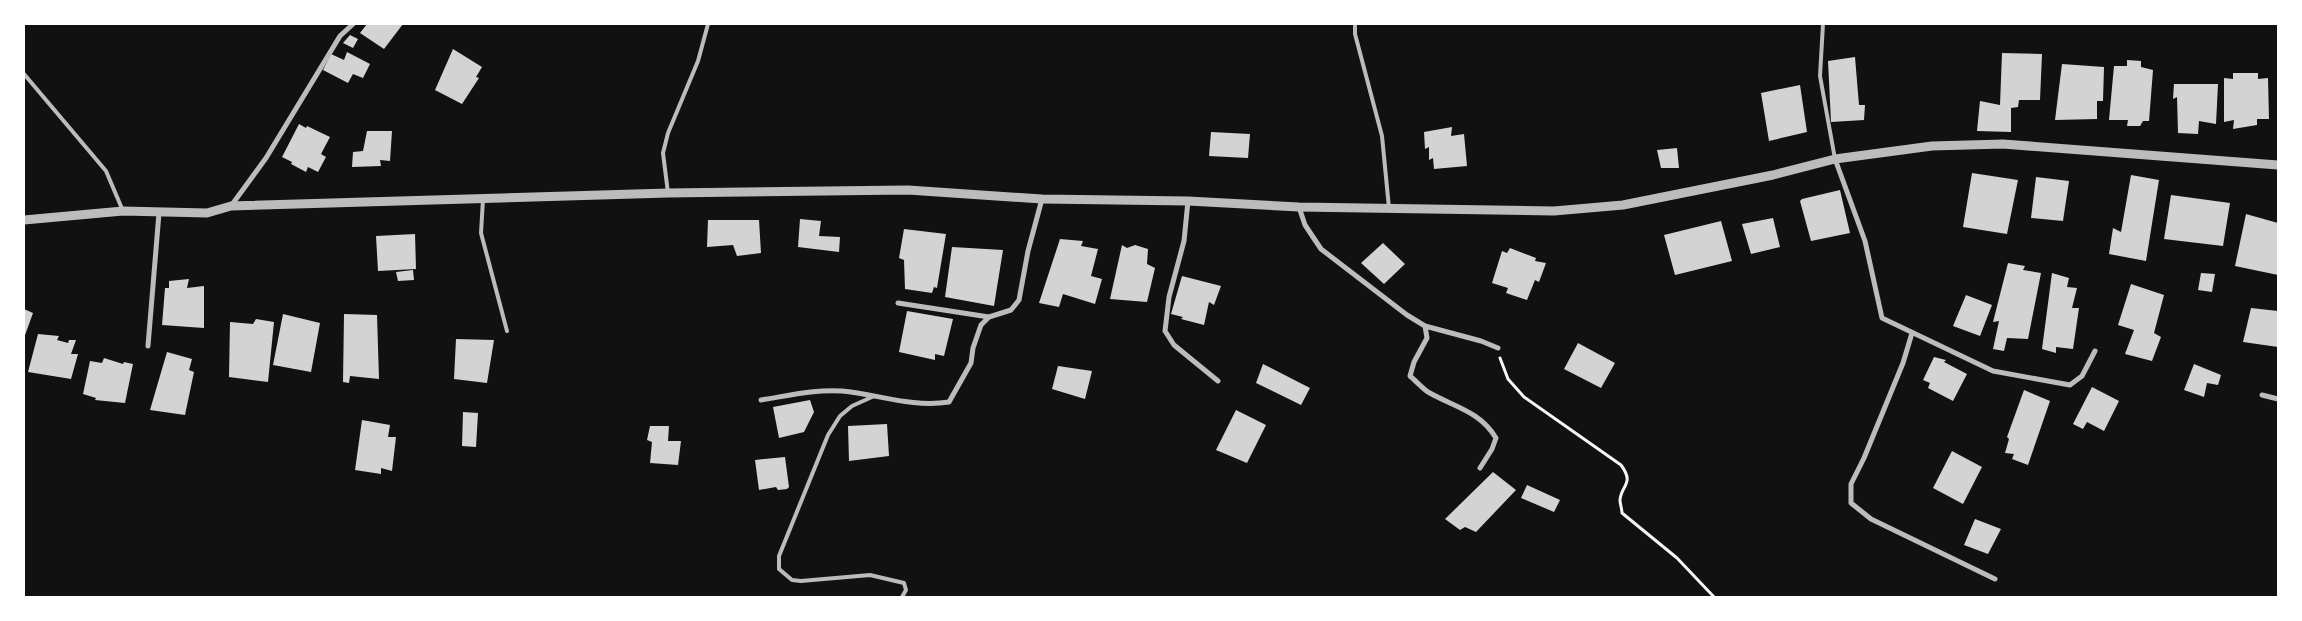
<svg xmlns="http://www.w3.org/2000/svg" width="2302" height="621" font-family="'Fira Sans Condensed',sans-serif">
	<style>
		.building { fill: #d3d3d3 }
		.lines { fill: none; stroke-linecap: round; stroke-linejoin: round }
		.path { stroke: #f5f5f5; stroke-width: 3 }
		.service { stroke: #bcbcbc; stroke-width: 4 }
		.minor { stroke: #bcbcbc; stroke-width: 5 }
		.tertiary { stroke: #bcbcbc; stroke-width: 9 }
	</style>
	<rect width="100%" height="100%" fill="#111"/>
	<path class="building" d="M367,24H403L384,49L360,33Z
		M350,35L358,39L353,48L343,43Z
		M453,49L482,67L476,77L479,78L462,104L435,90Z
		M347,52L370,64L363,78L353,74L348,83L323,70L331,54L344,60Z
		M2002,53L2042,54L2040,100H2019L2018,107L2011,108V132L1977,131L1980,101L2000,105Z
		M1855,57L1859,105H1865L1864,120L1831,122L1828,61Z
		M2127,60L2141,61V67L2153,70L2149,121H2143L2140,126H2127L2128,120H2109L2114,66H2127Z
		M2062,64L2104,67L2103,101H2097V119L2055,120Z
		M2233,73H2258V79L2268,78L2269,119H2257V125L2233,129L2234,120L2224,122V78L2233,79Z
		M2174,84H2218L2216,124L2199,121L2198,134L2178,133L2177,97L2173,99Z
		M1800,85L1807,132L1769,141L1761,93Z
		M299,124L306,128L307,126L330,137L321,154L326,157L318,172L308,167L306,172L291,164L292,162L282,157Z
		M1452,127L1451,136L1464,134L1467,166L1434,169L1433,158L1429,160V147L1425,149L1424,132Z
		M367,131H392L390,161L380,160L381,166L352,167L353,152L363,151Z
		M1211,132L1250,134L1248,158L1209,156Z
		M1677,148L1679,168H1661L1657,150Z
		M1972,173L2018,180L2007,234L1963,227Z
		M2131,175L2159,180L2146,261L2109,254L2113,228L2121,232Z
		M2036,177L2069,181L2063,221L2031,218Z
		M1840,190L1850,233L1811,241L1800,201L1802,199Z
		M2171,195L2230,203L2223,246L2164,239Z
		M2246,214L2278,223V275L2235,266Z
		M1773,218L1780,247L1751,254L1742,224Z
		M800,219L821,221L819,236L840,237L839,252L798,247Z
		M708,220H759L761,253L737,256L733,245L707,247Z
		M1721,221L1732,261L1675,275L1664,235Z
		M904,229L946,234L937,288L934,287L932,293L905,289L904,260L899,258Z
		M415,234L416,269L378,271L376,236Z
		M1060,239L1083,241L1081,246L1098,249L1091,276L1102,279L1095,304L1063,294L1059,307L1039,303Z
		M1383,243L1405,264L1384,284L1361,263Z
		M1122,245L1127,248L1135,245L1148,249L1147,264L1155,268L1147,302L1110,299Z
		M952,247L1003,250L994,306L945,297Z
		M1510,248L1536,258L1535,261L1546,263L1539,282L1535,280L1527,300L1506,293L1508,288L1492,283L1502,251L1507,253Z
		M2008,263L2025,266L2023,270L2041,273L2028,339L2007,338L2004,351L1993,349L1999,321L1993,322Z
		M413,270L414,280L398,281L396,272Z
		M2052,273L2069,278L2067,287L2077,288L2072,308H2079L2073,349L2056,347V353L2042,349Z
		M2201,273L2215,274L2212,292L2198,290Z
		M1182,276L1221,286L1214,305L1209,302L1204,325L1181,319L1183,317L1171,314Z
		M189,279L187,288L204,286V328L162,325L165,288H169V281Z
		M2131,284L2164,295L2154,333L2161,337L2152,361L2125,354L2134,330L2118,325Z
		M1966,295L1992,305L1980,336L1953,326Z
		M2251,308L2278,311V347L2243,342Z
		M24,309L33,313L24,338Z
		M907,311L953,319L944,356L935,354V360L899,352Z
		M283,314L320,323L311,372L273,365Z
		M344,314L377,315L379,379L350,376L349,383L343,382Z
		M256,319L274,322L268,382L229,377L230,322L253,324Z
		M38,334L59,336L57,340L68,343L69,340H76L71,354H78L71,379L28,372Z
		M456,339L494,340L487,383L454,379Z
		M1578,343L1615,363L1601,388L1564,369Z
		M167,352L192,359L189,370L194,372L185,415L150,410Z
		M1934,357L1946,360L1944,362L1967,374L1953,401L1928,388L1930,383L1923,380Z
		M104,358L123,364L124,362L133,364L125,403L95,400L96,398L83,394L90,361L102,363Z
		M1263,364L1310,388L1301,405L1256,383Z
		M2194,364L2221,375L2218,385L2207,383L2204,397L2184,390Z
		M1058,366L1092,371L1085,399L1052,389Z
		M2092,387L2119,401L2104,431L2087,422L2083,429L2073,424Z
		M2024,390L2050,401L2028,465L2012,459L2014,454L2005,453L2009,439L2007,437Z
		M810,400L814,412L804,432L779,438L773,407Z
		M1236,410L1266,425L1247,463L1216,450Z
		M463,412L478,413L476,447L462,446Z
		M362,420L390,425L388,437H396L392,471L381,468V474L355,470Z
		M887,424L889,456L849,461L848,426Z
		M650,426H669L668,441H681L678,465L650,463L652,442L647,440Z
		M1952,451L1982,467L1963,504L1933,488Z
		M785,457L789,487L787,489L778,490L776,487L759,490L755,460Z
		M1493,472L1516,490L1476,532L1465,527L1460,530L1445,519Z
		M1527,485L1560,500L1554,512L1521,498Z
		M1975,519L2001,529L1988,554L1964,545Z"/>
	<g class="lines">
		<path class="path" d="M1500,358L1508,379L1524,397L1621,465C1635,484 1621,485 1620,500C1620,504 1622,509 1622,513L1677,558L1714,597"/>
		<path class="service" d="M1355,24V34L1382,136L1389,208
			M1823,24L1820,76L1835,159
			M24,74L106,171L123,211
			M668,193L663,153L668,133L698,61L708,24
			M483,199L481,233L507,331
			M872,397L852,406L840,416L828,435L779,556V569L792,580L801,581L870,575L904,583L906,590L902,597"/>
		<path class="minor" d="M1835,159L1865,241L1882,318L1993,371L2070,385L2082,376L2095,351
			M1188,201L1184,241L1169,297L1165,331L1174,345L1218,381
			M231,206L266,158L340,36L353,24
			M1299,207L1305,225L1321,249L1407,315L1425,326L1481,341L1498,348
			M898,303L989,317
			M1425,326L1427,338L1414,362L1410,376C1416,381 1422,388 1428,392C1454,407 1480,411 1496,438L1492,449L1480,468
			M1912,333L1903,363L1864,458L1851,484V503L1871,519L1995,579
			M148,346L159,213
			M2262,395L2278,399
			M761,400C787,396 815,389 842,391C877,394 912,408 949,402L971,363L973,348L981,325L989,317L1011,310L1019,300L1028,251L1042,199"/>
		<path class="tertiary" d="M24,220L123,211L207,213L231,206L668,193L908,190L1042,199L1188,201L1299,207L1554,211L1623,205L1773,175L1835,159L1932,146L2003,144L2278,165"/>
	</g>
	<rect width="2302" height="621" fill="none" stroke="#ffffff" stroke-width="50"/>
</svg>
